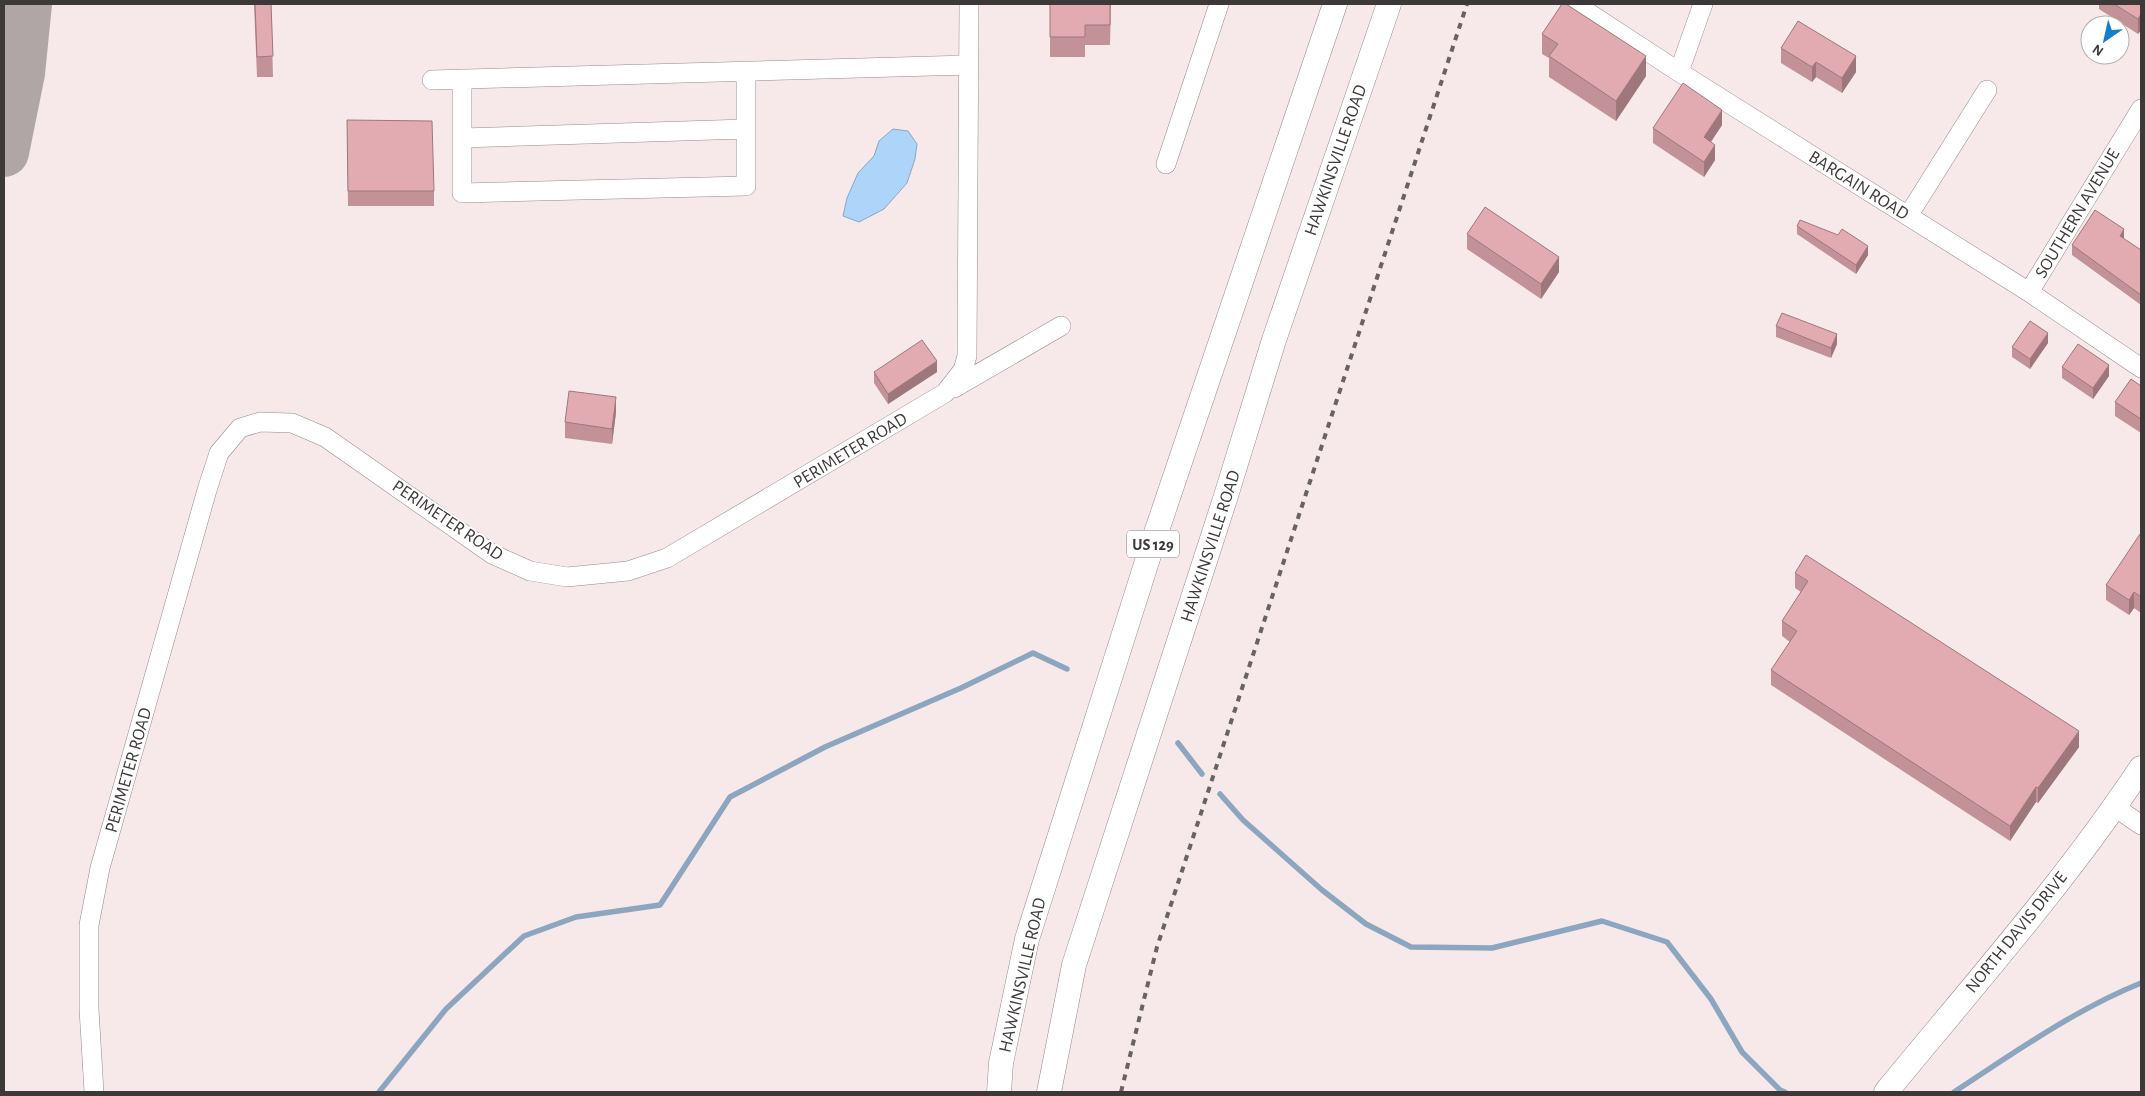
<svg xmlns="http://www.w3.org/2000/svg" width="2145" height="1096" font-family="'Alegreya Sans',sans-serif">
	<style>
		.water { fill: #add5fa; stroke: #8ca6c0 }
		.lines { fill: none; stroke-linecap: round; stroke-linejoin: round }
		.stream { stroke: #8ca6c0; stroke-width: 5.5 }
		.taxiway { stroke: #b0a6a6; stroke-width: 50 }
		.minor-casing { stroke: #96898a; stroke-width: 20 }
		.major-casing { stroke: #96898a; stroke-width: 25 }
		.minor { stroke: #fff; stroke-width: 19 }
		.major { stroke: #fff; stroke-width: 24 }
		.rail { stroke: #696262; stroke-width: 4; stroke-dasharray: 6 6; stroke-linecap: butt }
		.wall { fill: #c29298 }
		.shaded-wall { fill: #9e777c }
		.building { fill: #e2aab1; stroke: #9e777c }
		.labels { text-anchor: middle; stroke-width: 4; stroke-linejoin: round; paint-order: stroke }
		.shield { fill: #fff; stroke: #787474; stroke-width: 1 }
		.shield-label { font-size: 16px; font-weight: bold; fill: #3e3939 }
		.street-label { font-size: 18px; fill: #3e3939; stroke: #fff }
	</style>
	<rect width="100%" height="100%" fill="#f7e9ea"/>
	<path class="water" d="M893,129L908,131L917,144L915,159L907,183L884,209L859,222L843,216L847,198L858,173L874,156L879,141Z"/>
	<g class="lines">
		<path class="stream" d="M1178,743L1202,774
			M1220,794L1243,820L1322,890L1366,924L1411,947L1492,948L1602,921L1667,942L1711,999L1742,1052L1780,1090L1785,1092
			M379,1092L446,1009L524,936L576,917L660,905L730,797L825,747L961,688L1033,653L1067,669
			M1954,1092C2014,1053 2074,1010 2141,983"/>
		<path class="taxiway" d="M4,152L20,73L27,4"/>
		<g class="minor-casing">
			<path id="minor" d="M1575,4L1679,72L2029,292L2141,368
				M1679,72L1703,4
				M462,79V193L746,186V71
				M432,80L968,65
				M462,138L746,129
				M1166,164L1219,4
				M1908,216L1987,90
				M2029,292L2141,109
				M954,388L1061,326
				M2115,807L2141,825
				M94,1092L89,1009V925L100,868L207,490L219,453L240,428L260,422L292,423L325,437L492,554L530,571L567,577L628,571L667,558L945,393L963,370L967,356L969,4"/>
		</g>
		<g class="major-casing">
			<path id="major" d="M999,1092L1001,1063L1027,939L1156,533L1335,4
				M1049,1092L1074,965L1225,499L1274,340L1389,4
				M1886,1092C1973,986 2065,882 2141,768"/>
		</g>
		<use href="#minor" class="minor"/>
		<use href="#major" class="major"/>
		<path class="rail" d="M1121,1092L1157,947L1467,4"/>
	</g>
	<path class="wall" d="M254,4H271L273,77H257Z
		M1050,4H1111L1110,45H1085V57H1050Z
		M2099,4H2141V30L2138,34L2099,9Z
		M1542,34L1646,76L1616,121L1549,77V58L1542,54Z
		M1781,48L1856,72L1842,93L1816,77L1812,82L1781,63Z
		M1722,125L1711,142L1715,160L1704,177L1653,143V128Z
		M347,135L434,191V206H348Z
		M1797,226L1868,255L1856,274L1797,234Z
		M1467,234L1559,272L1541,299L1467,249Z
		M2124,239L2141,250V305L2072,255V245Z
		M1776,326L1837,344L1831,358L1776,337Z
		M2048,343L2030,369L2012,357V347Z
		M2062,367L2109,376L2093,399L2062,378Z
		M874,372H937L888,404L874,383Z
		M2141,386V433L2115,416V402Z
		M616,412L612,444L565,438V422Z
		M2141,534V613L2134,608L2129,615L2106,600V585Z
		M1795,573L2079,747L2038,803L2036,802L2010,841L1771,685V670L1790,642L1782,636V621L1801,592L1795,588Z"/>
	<path class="shaded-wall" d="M2141,14V30L2138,34V19Z
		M1646,56V76L1616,121V101Z
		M1856,56V72L1842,93V78Z
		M1816,62V77L1812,82V67Z
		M1722,110V125L1704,152V137Z
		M1715,145V160L1704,177V162Z
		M2124,229V240L2120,236Z
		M1868,246V255L1856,274V265Z
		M1559,257V272L1541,299V284Z
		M2048,333V343L2030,369V359Z
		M1837,334V344L1831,358V348Z
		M937,361V372L888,404V394Z
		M2109,365V376L2093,399V388Z
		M616,397V412L612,444V429Z
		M2134,592V608L2129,615V600Z
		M2079,731V747L2038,803V788Z
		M2036,787V802L2010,841V826Z"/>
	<path class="building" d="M255,4H271L273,56L257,57Z
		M1050,4H1110V25H1085V37H1050Z
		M1562,4H1566L1646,56L1616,101L1549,56L1558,44L1542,34Z
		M2114,4H2141V14L2138,19Z
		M1798,21L1856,56L1842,78L1816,62L1812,67L1781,48Z
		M1683,83L1722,110L1704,137L1715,145L1704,162L1653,128Z
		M347,120L432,121L434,191H348Z
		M1485,207L1559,257L1541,284L1467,234Z
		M2095,210L2124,229L2120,236L2141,250V295L2072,245Z
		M1800,220L1838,235L1842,229L1868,246L1856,265L1797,226Z
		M1782,313L1837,334L1831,348L1776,326Z
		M2030,321L2048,333L2030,359L2012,347Z
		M922,340L937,361L888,394L874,372Z
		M2078,344L2109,365L2093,388L2062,367Z
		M2131,379L2141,386V419L2115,402Z
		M569,391L616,397L612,429L565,422Z
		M2140,534H2141V597L2134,592L2129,600L2106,585Z
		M1806,555L2079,731L2038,788L2036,787L2010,826L1771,670L1797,631L1782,621L1808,581L1795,573Z"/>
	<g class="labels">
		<rect class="shield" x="1127" y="530.5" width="52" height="27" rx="4"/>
		<g class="shield-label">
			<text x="1153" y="550">US 129</text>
		</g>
		<g class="street-label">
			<text transform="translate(1335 160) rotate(-71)" y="6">HAWKINSVILLE ROAD</text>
			<text transform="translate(1859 185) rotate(32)" y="6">BARGAIN ROAD</text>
			<text transform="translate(2077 213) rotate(-59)" y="6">SOUTHERN AVENUE</text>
			<text transform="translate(850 450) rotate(-31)" y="6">PERIMETER ROAD</text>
			<text transform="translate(448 520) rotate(34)" y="6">PERIMETER ROAD</text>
			<text transform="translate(1210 546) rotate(-72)" y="6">HAWKINSVILLE ROAD</text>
			<text transform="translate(128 770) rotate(-74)" y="6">PERIMETER ROAD</text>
			<text transform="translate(2016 932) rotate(-51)" y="6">NORTH DAVIS DRIVE</text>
			<text transform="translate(1022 975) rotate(-77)" y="6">HAWKINSVILLE ROAD</text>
		</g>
	</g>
	<rect width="2145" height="1096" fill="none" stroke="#3e3939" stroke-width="10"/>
	<g transform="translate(2105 40) rotate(214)"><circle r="24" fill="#ffffff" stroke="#b2b0b0"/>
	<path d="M0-4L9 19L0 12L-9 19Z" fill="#147fc9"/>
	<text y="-8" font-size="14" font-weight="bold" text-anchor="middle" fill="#3e3939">N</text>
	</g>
</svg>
